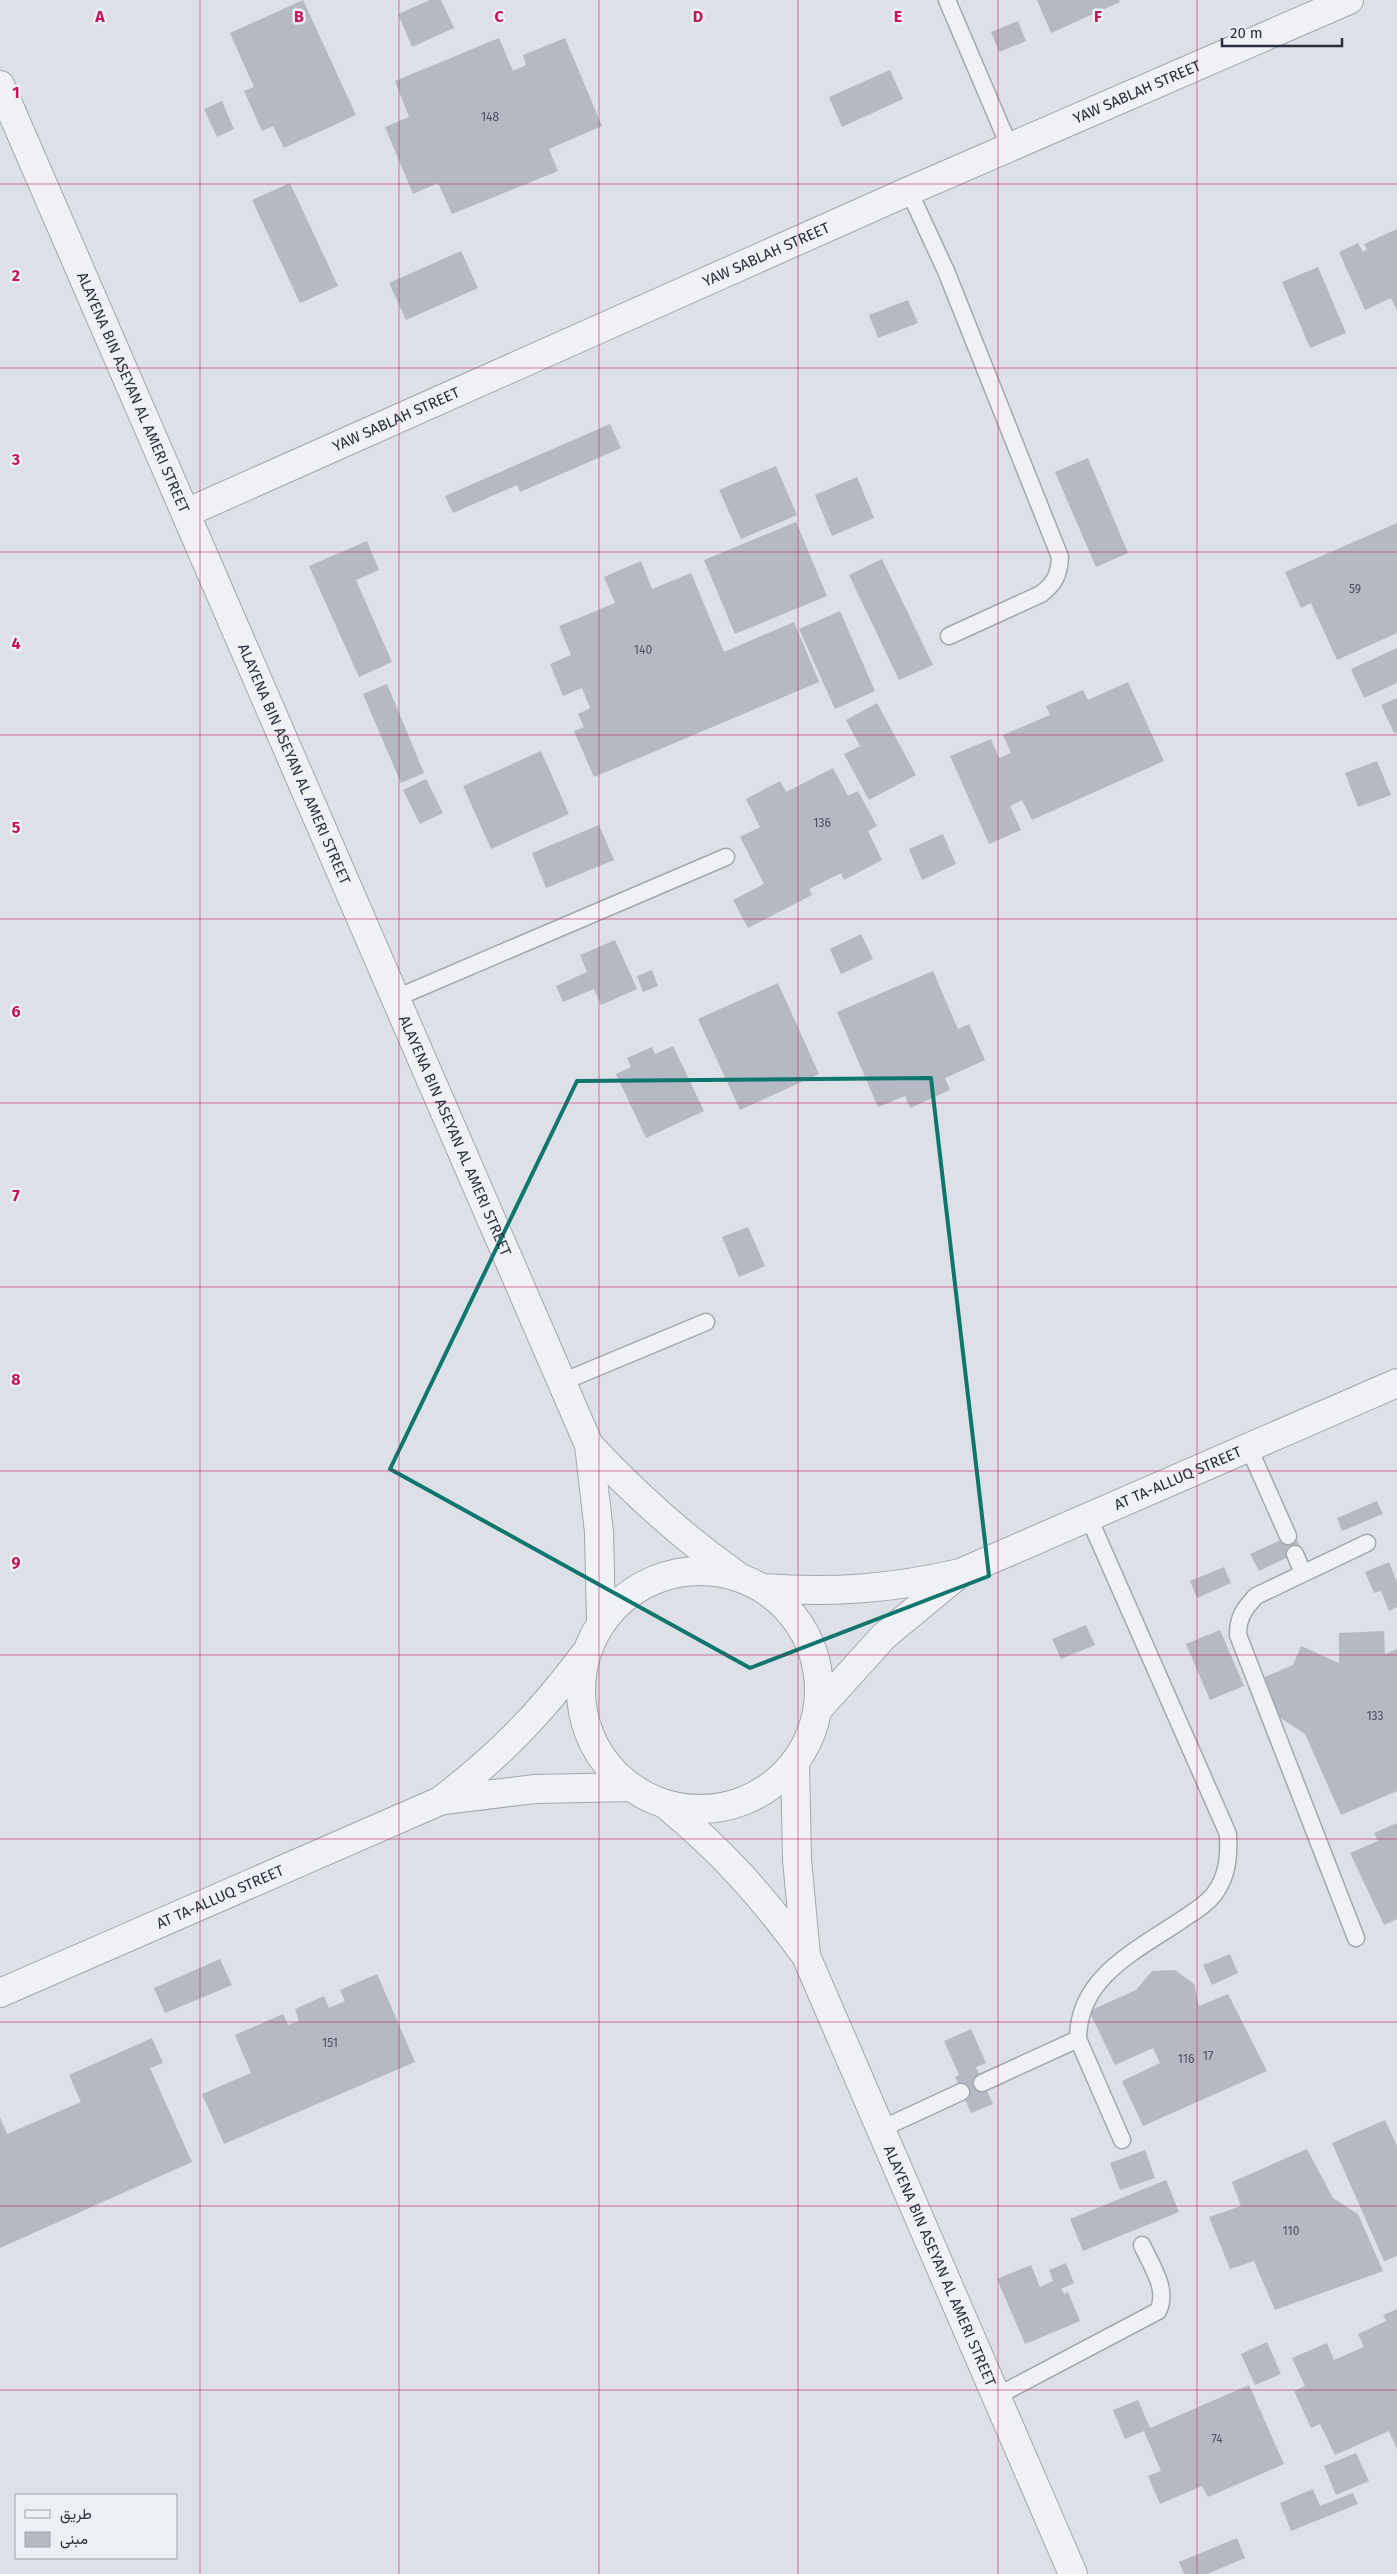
<svg xmlns="http://www.w3.org/2000/svg" width="1397" height="2574" font-family="'Fira Sans',Vazirmatn,sans-serif">
	<style>
		.building { fill: #b4b9c3 }
		.lines { fill: none; stroke-linecap: round; stroke-linejoin: round }
		.service-casing { stroke: #a3a7b0; stroke-width: 19 }
		.minor-casing { stroke: #a3a7b0; stroke-width: 30 }
		.service { stroke: #eff1f5; stroke-width: 16 }
		.minor { stroke: #eff1f5; stroke-width: 28 }
		.marked { fill: none; stroke: #0f766e; stroke-width: 4; stroke-linejoin: round }
		.grid { fill: none; stroke: #c2185b; stroke-width: 1; stroke-opacity: 0.55 }
		.labels { text-anchor: middle; stroke-width: 5; stroke-linejoin: round; paint-order: stroke }
		.number-label { font-size: 12px; fill: #4a515e }
		.street-label { font-size: 15px; fill: #272e3c; stroke: #eceff4 }
		.grid-label { font-size: 16px; text-anchor: middle; font-weight: bold; fill: #c2185b; stroke: #eceff4; stroke-width: 5; stroke-linejoin: round; paint-order: stroke }
	</style>
	<rect width="100%" height="100%" fill="#dde0e6"/>
	<path class="building" d="M303,0L356,115L284,148L273,126L262,131L244,91L254,87L230,33Z
		M430,0H441L454,28L412,47L398,14Z
		M1037,0H1119L1120,2L1051,33Z
		M1018,21L1026,41L999,52L991,32Z
		M499,38L513,71L526,65L523,55L565,38L602,126L549,149L558,171L452,214L438,183L413,194L385,127L409,117L395,81Z
		M890,70L903,99L842,127L829,97Z
		M222,101L234,129L217,137L204,109Z
		M290,183L338,286L300,303L252,200Z
		M1397,229V311L1391,298L1365,310L1339,252L1358,243L1363,252L1367,249L1364,244Z
		M461,251L478,288L406,320L389,283Z
		M1318,267L1346,333L1310,348L1282,282Z
		M908,300L918,323L878,338L869,315Z
		M610,424L621,448L520,492L517,485L453,513L445,496Z
		M1088,458L1128,553L1096,567L1055,472Z
		M776,466L797,515L741,539L719,490Z
		M857,477L874,518L832,536L815,495Z
		M796,522L827,596L735,634L704,560Z
		M1397,523V633L1337,660L1311,603L1301,608L1285,572Z
		M367,541L379,570L356,580L392,662L359,677L309,566Z
		M882,559L933,665L899,680L849,575Z
		M641,561L652,589L691,573L724,652L794,622L819,682L594,777L574,731L584,727L578,714L590,708L582,688L563,696L550,664L571,655L559,626L615,603L604,577Z
		M840,611L875,691L835,709L799,629Z
		M1397,648V683L1364,698L1351,669Z
		M1128,682L1164,761L1032,820L1022,800L1010,806L1021,830L989,844L950,756L991,739L999,758L1011,753L1003,735L1050,715L1046,706L1083,690L1088,700Z
		M387,684L424,773L401,783L363,694Z
		M1397,698V732L1394,733L1381,705Z
		M877,703L916,775L869,800L844,754L860,746L846,720Z
		M541,751L569,814L491,849L463,786Z
		M1377,761L1391,795L1358,807L1345,773Z
		M833,768L848,796L858,791L877,826L868,831L882,860L844,880L841,873L809,889L812,895L748,928L733,900L764,884L740,837L760,827L746,799L780,781L786,792Z
		M426,779L443,813L420,824L403,790Z
		M599,825L614,860L546,888L532,853Z
		M943,834L956,864L922,880L909,849Z
		M861,934L873,959L841,974L830,949Z
		M615,940L637,989L601,1005L594,989L563,1002L556,986L587,972L580,955Z
		M652,970L658,986L643,992L637,976Z
		M933,971L958,1029L969,1024L985,1060L945,1078L950,1090L910,1108L905,1096L878,1107L837,1012Z
		M778,983L819,1074L740,1110L698,1019Z
		M673,1046L704,1111L646,1138L616,1074L631,1067L627,1058L652,1047L655,1054Z
		M748,1227L765,1266L739,1277L722,1237Z
		M1377,1501L1383,1514L1342,1531L1337,1518Z
		M1294,1534L1302,1550L1259,1571L1250,1554Z
		M1389,1562L1397,1582V1607L1389,1611L1381,1591L1374,1593L1365,1572Z
		M1224,1567L1231,1583L1197,1598L1190,1581Z
		M1086,1625L1095,1645L1061,1659L1052,1639Z
		M1220,1630L1244,1686L1210,1700L1186,1644Z
		M1384,1631L1385,1654L1397,1649V1791L1341,1815L1305,1734L1270,1711L1258,1680L1293,1665L1301,1646L1339,1663V1633Z
		M1397,1823V1919L1384,1925L1350,1853L1378,1841L1374,1833Z
		M1230,1954L1238,1973L1212,1985L1203,1965Z
		M220,1959L232,1985L165,2013L154,1988Z
		M1175,1970L1194,1984L1199,2006L1228,1994L1267,2071L1143,2126L1122,2081L1160,2063L1153,2048L1115,2065L1089,2011L1136,1990L1152,1971Z
		M377,1974L415,2062L224,2144L202,2094L251,2073L235,2035L283,2014L288,2025L299,2021L295,2009L324,1996L329,2008L345,2001L340,1990Z
		M971,2029L986,2063L976,2067L993,2104L971,2113L955,2077L959,2075L944,2041Z
		M152,2038L163,2063L150,2068L192,2162L0,2248V2117L7,2134L81,2102L69,2075Z
		M1385,2120L1397,2146V2256L1384,2261L1332,2143Z
		M1307,2149L1333,2198L1358,2214L1383,2271L1275,2310L1254,2261L1230,2269L1209,2217L1241,2206L1232,2182Z
		M1145,2150L1155,2178L1120,2190L1110,2163Z
		M1166,2180L1179,2212L1083,2251L1070,2219Z
		M1066,2263L1074,2283L1061,2289L1064,2294L1068,2292L1080,2321L1025,2344L997,2279L1031,2265L1040,2287L1053,2281L1049,2270Z
		M1397,2309V2449L1389,2431L1335,2455L1320,2424L1311,2428L1294,2391L1305,2386L1292,2358L1327,2343L1334,2360L1364,2347L1358,2334L1386,2321L1383,2315Z
		M1267,2342L1281,2374L1255,2385L1241,2354Z
		M1249,2385L1284,2464L1208,2497L1202,2486L1160,2504L1148,2476L1161,2471L1144,2431L1125,2439L1113,2410L1138,2400L1150,2428Z
		M1356,2453L1369,2481L1336,2495L1324,2466Z
		M1313,2489L1320,2506L1353,2493L1358,2504L1291,2531L1280,2503Z
		M1237,2538L1245,2558L1207,2574H1184L1179,2562Z"/>
	<g class="lines">
		<g class="service-casing">
			<path id="service" d="M947,0L1010,148
				M909,191L946,271L1060,557C1059,575 1055,583 1041,594L949,636
				M396,998L726,857
				M562,1382L706,1322
				M1249,1448L1288,1536
				M1089,1518L1228,1834C1229,1855 1228,1875 1215,1893C1207,1904 1195,1911 1183,1919C1138,1950 1078,1976 1078,2039L1122,2140
				M1295,1554L1303,1573
				M1356,1938L1238,1635C1238,1617 1244,1609 1256,1596L1367,1543
				M982,2083L1078,2039
				M881,2129L961,2092
				M997,2396L1158,2311C1169,2290 1151,2265 1142,2245"/>
		</g>
		<g class="minor-casing">
			<g id="minor">
				<path id="s1" d="M0,85L589,1445L599,1532L601,1620"/>
				<path id="s2" d="M186,513L909,191L1349,0"/>
				<path d="M589,1445C634,1493 681,1536 735,1574"/>
				<circle cx="700" cy="1690" r="119"/>
				<path id="s3" d="M763,1588C834,1593 890,1589 960,1573L1397,1383"/>
				<path d="M818,1709L884,1636L953,1579"/>
				<path d="M795,1762L797,1860L806,1955"/>
				<path d="M444,1800L535,1789L631,1787"/>
				<path id="s4" d="M666,1805C723,1852 763,1897 806,1956L1073,2574"/>
				<path id="s5" d="M0,1993L440,1801C499,1756 540,1714 584,1655"/>
			</g>
		</g>
		<use href="#service" class="service"/>
		<use href="#minor" class="minor"/>
	</g>
	<path class="marked" d="M931,1078L989,1576L750,1668L390,1469L577,1081Z"/>
	<path class="grid" d="M200,0V2574M399,0V2574M599,0V2574M798,0V2574M998,0V2574M1197,0V2574M0,184H1397M0,368H1397M0,552H1397M0,735H1397M0,919H1397M0,1103H1397M0,1287H1397M0,1471H1397M0,1655H1397M0,1839H1397M0,2022H1397M0,2206H1397M0,2390H1397"/>
	<g class="labels">
		<g class="number-label">
			<text x="490" y="121">148</text>
			<text x="1355" y="593">59</text>
			<text x="643" y="654">140</text>
			<text x="822" y="827">136</text>
			<text x="1375" y="1720">133</text>
			<text x="330" y="2047">151</text>
			<text x="1208" y="2060">17</text>
			<text x="1186" y="2063">116</text>
			<text x="1291" y="2235">110</text>
			<text x="1217" y="2443">74</text>
		</g>
		<g class="street-label">
			<text dy="5" stroke="none"><textPath href="#s2" startOffset="1040">YAW SABLAH STREET</textPath></text>
			<text dy="5" stroke="none"><textPath href="#s2" startOffset="635">YAW SABLAH STREET</textPath></text>
			<text dy="5" stroke="none"><textPath href="#s1" startOffset="335">ALAYENA BIN ASEYAN AL AMERI STREET</textPath></text>
			<text dy="5" stroke="none"><textPath href="#s2" startOffset="230">YAW SABLAH STREET</textPath></text>
			<text dy="5" stroke="none"><textPath href="#s1" startOffset="740">ALAYENA BIN ASEYAN AL AMERI STREET</textPath></text>
			<text dy="5" stroke="none"><textPath href="#s1" startOffset="1145">ALAYENA BIN ASEYAN AL AMERI STREET</textPath></text>
			<text dy="5" stroke="none"><textPath href="#s3" startOffset="436">AT TA-ALLUQ STREET</textPath></text>
			<text dy="5" stroke="none"><textPath href="#s5" startOffset="240">AT TA-ALLUQ STREET</textPath></text>
			<text dy="5" stroke="none"><textPath href="#s4" startOffset="544">ALAYENA BIN ASEYAN AL AMERI STREET</textPath></text>
		</g>
	</g>
	<g class="grid-label">
		<text x="100" y="22">A</text>
		<text x="299" y="22">B</text>
		<text x="499" y="22">C</text>
		<text x="698" y="22">D</text>
		<text x="898" y="22">E</text>
		<text x="1098" y="22">F</text>
		<text x="16" y="98">1</text>
		<text x="16" y="281">2</text>
		<text x="16" y="465">3</text>
		<text x="16" y="649">4</text>
		<text x="16" y="833">5</text>
		<text x="16" y="1017">6</text>
		<text x="16" y="1201">7</text>
		<text x="16" y="1385">8</text>
		<text x="16" y="1568">9</text>
	</g>
	<rect x="15" y="2494" width="162" height="65" fill="#eceff4" stroke="#9da2aa"/>
	<rect x="25" y="2510" width="25" height="8" fill="#eff1f5" stroke="#9da2aa"/>
	<text x="60" y="2519" font-size="15" fill="#272e3c">طريق</text>
	<rect x="25" y="2532" width="25" height="15" fill="#b4b9c3" stroke="#9da2aa"/>
	<text x="60" y="2544" font-size="15" fill="#272e3c">مبنى</text>
	<path d="M1222 38v8h120v-8" fill="none" stroke="#272e3c" stroke-width="2.5"/>
	<text x="1230" y="38" font-size="15" fill="#272e3c" stroke="#eceff4" stroke-width="4" paint-order="stroke">20 m</text>
</svg>
